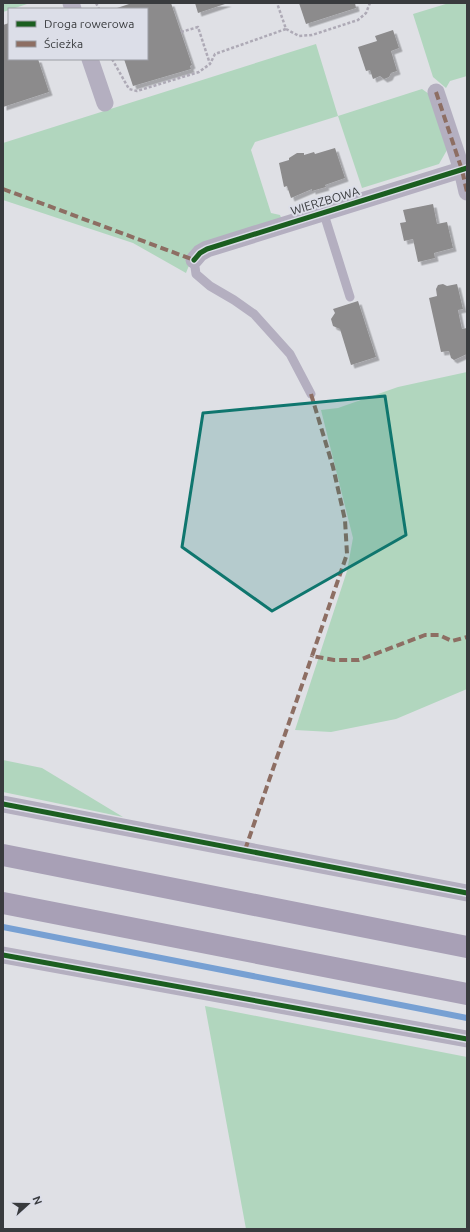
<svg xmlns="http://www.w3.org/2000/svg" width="470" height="1232" font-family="Ubuntu,sans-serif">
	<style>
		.green { fill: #b1d6be }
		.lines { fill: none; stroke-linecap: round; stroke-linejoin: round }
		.stream { stroke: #77a0d3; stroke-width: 6 }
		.building { fill: #8c8b8c; filter: url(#shadow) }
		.path { stroke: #aeaab6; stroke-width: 2.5; stroke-dasharray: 3 2; stroke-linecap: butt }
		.service { stroke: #b4afc0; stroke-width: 9 }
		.minor { stroke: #b4afc0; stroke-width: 17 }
		.motorway { stroke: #a8a0b6; stroke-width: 22 }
		.quiet { stroke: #8d6e63; stroke-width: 4; stroke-dasharray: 8 4; stroke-linecap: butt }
		.cycleway-casing { stroke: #dcdee8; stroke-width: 8 }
		.cycleway { stroke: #1b5e20; stroke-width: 5 }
		.marked { fill: #0f766e; fill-opacity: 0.2; stroke: #0f766e; stroke-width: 3; stroke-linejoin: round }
		.labels { text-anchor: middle; stroke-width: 4; stroke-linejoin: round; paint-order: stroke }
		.street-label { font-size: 12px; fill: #393b3e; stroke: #dcdee8 }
	</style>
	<defs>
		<filter id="shadow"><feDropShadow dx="3.5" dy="3.5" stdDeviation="0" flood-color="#0004"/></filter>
	</defs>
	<rect width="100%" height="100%" fill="#dfe0e5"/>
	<path class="green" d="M3,3H30L3,12Z
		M449,3H467V76L450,81L446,88L433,77L413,14Z
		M316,44L338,116L422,89L429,94L447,150L439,164L362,188L338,116L255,142L251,150L271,213L280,215L282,220L196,248L186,273L133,243L3,200V143Z
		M467,372V689L396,719L331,732L295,730L347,571L353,538L321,410L338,408L398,387Z
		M3,760L42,768L123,817L3,792Z
		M205,1006L467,1057V1229H246Z"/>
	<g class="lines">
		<path class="stream" d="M3,927L467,1018"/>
	</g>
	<path class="building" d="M132,3H171L192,65L190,66L191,69L133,86L124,59H147V9H114Z
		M195,3H228L198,13Z
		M299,3H355L356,8L306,24Z
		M9,23V59H38L49,92L3,107V25Z
		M393,30L399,48L391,51L397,71L391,73L389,77L384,79L380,76L373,79L370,70L366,71L358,47L377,41L375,36Z
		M335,148L345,178L325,185L326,187L312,191V189L291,198L287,186L284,187L279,163L289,160V158L297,153H304V155L314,152L315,154Z
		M433,204L437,224L447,222L453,248L434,253L435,258L418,262L413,239L404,241L400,223L406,222L403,210Z
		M443,284L447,286L457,284L463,309L458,310L460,320L462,329L467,328V354L454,360L451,358L449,351L441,352L429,298L437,296L436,289L438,285Z
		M358,301L376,357L351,365L340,329L333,326L331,319L335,313L333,309Z"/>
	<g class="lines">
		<path class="path" d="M96,3L99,9
			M286,29L299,36L312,35L358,20L366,13L370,3
			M181,32L198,27L210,64L215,54L286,29L277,3
			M112,59L129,89L137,91L199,72L210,64"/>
		<path class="service" d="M323,211L350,297
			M194,260L196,274L210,286L234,300L254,314L290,354L311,394"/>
		<path class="minor" d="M71,3L73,9
			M90,59L105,103
			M436,92L462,170L467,192
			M194,260L200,253L207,249L467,168
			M3,804L467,893
			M3,955L467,1039"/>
		<path class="motorway" d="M3,855L467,947
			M3,903L467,994"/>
		<path class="quiet" d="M436,92L462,170L467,192
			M3,189L194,260L196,257
			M311,394L333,467L345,520L347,554L312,656L334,660H359L425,635H439L452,641L467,637
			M245,850L312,656"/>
		<g class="cycleway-casing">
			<path id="cycleway" d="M194,260L200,253L207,249L467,168
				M3,804L467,893
				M3,955L467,1039"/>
		</g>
		<use href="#cycleway" class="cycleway"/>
	</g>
	<path class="marked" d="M385,396L406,535L272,611L182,547L203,413Z"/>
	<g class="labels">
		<g class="street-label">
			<text transform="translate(325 201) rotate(-17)" y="4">WIERZBOWA</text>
		</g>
	</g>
	<rect width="470" height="1232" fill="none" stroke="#393b3e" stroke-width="8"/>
	<rect x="8" y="8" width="140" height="52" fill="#dcdee8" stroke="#9b9da4"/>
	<rect x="16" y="21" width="20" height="6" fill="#1b5e20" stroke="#9b9da4"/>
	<text x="44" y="28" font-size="12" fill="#393b3e">Droga rowerowa</text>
	<rect x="16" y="41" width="20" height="6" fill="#8d6e63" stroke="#9b9da4"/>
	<text x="44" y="48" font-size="12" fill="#393b3e">Ścieżka</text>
	<g transform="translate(28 1204) rotate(69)" stroke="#dcdee8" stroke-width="3" paint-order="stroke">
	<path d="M0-3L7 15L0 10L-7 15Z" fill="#393b3e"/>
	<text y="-6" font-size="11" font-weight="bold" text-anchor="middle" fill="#393b3e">N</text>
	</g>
</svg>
